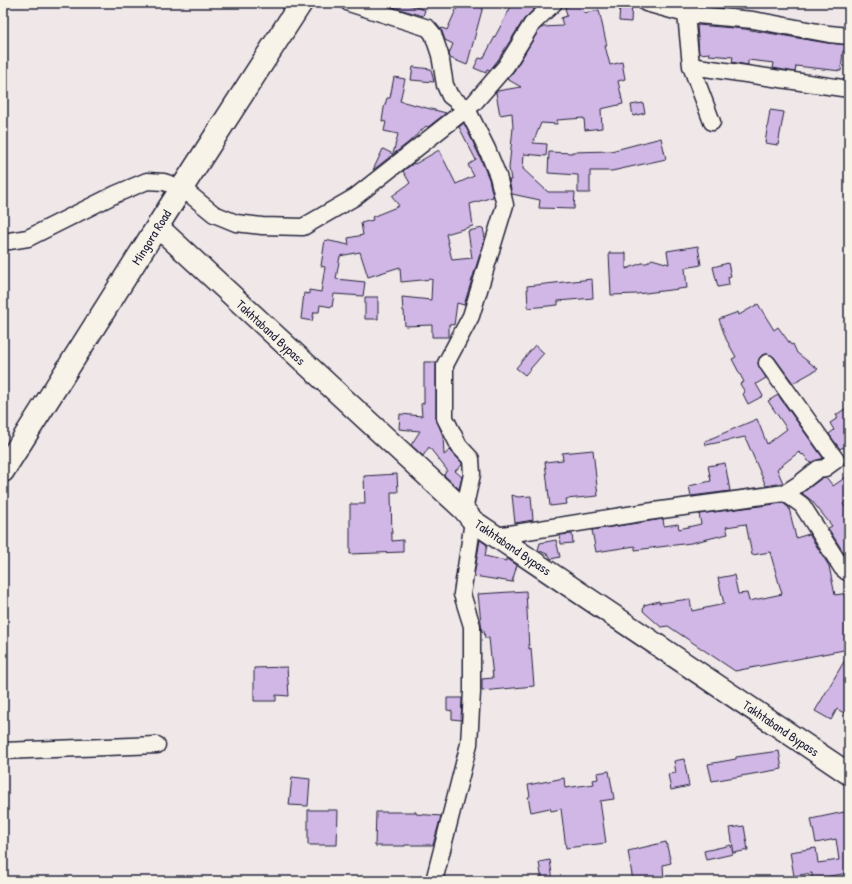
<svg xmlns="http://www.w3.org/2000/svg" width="852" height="884" font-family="'Patrick Hand',sans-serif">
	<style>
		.building { fill: #d1b7e6; stroke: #22223b }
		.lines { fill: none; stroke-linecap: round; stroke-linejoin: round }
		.minor-casing { stroke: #22223b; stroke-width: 19 }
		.major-casing { stroke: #22223b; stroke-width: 24 }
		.highway-casing { stroke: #22223b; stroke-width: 25 }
		.minor { stroke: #f7f3e8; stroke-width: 16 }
		.major { stroke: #f7f3e8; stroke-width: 21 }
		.highway { stroke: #f7f3e8; stroke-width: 22 }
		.labels { text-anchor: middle; stroke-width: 3; stroke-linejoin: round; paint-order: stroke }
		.street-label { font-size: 13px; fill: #22223b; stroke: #f7f3e8 }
	</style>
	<rect width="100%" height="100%" fill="#efe7e8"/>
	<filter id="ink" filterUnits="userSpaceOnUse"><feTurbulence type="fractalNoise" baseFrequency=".025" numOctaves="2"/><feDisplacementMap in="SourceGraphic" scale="8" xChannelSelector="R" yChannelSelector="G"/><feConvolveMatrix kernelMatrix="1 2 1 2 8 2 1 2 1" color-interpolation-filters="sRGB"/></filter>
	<g filter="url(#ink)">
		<path class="building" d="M395,3H403L425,10L423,16L393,7Z
			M459,3H484L467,65L450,58L449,54L453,44L445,40L441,29L442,28L447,30Z
			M513,3H537L534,9L524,19L498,60L490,70L487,69L486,73L474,68L479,58L483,59Z
			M580,3H582L584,13L599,10L607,46H605L610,65L622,62L625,79L618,81L623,104L601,109L602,128L585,130L584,118L557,120V124L541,123L533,143L547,144L546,156L524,154L523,169L548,192H575L574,209L539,208L540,200L512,194L509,180H511L509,168L513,128L512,113L500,115L496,93L497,91L521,87L507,79L514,71L539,30L543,27L563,26L561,18L567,16L565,7Z
			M620,3H632L631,22L619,21Z
			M697,25L745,29L827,43L849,45V52L843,51L841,71L796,66L795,72L773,68L774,63L748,60V65L732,62L733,57L709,55L710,53L699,54Z
			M413,67L431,69L434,82L411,80Z
			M394,77L405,79L400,101L446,113L428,127L426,126L409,142L373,170L383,149L393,154L398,134L384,131L386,122L382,121L384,108L387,98H390Z
			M643,103L645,113L633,116L631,105Z
			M770,110L784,112L778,145L765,143Z
			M464,123L478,153L489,179L493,197L470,204L473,226L446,234L452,260L472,258L468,231L483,228L485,238L464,305L457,303L454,325L449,324V337H432V325L405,326L404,311H403L402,297L431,300L432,279L401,282L400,267L368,277L360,252L340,256L336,279L365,282L363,296L334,294L332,307L320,305L319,312H314L312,321L301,319L304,293L309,294V290L321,292L325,267L321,266L325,240L349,245L348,238L363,235L361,223L373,220L372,217L399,206L392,196L410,183L403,171L414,163L415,164L439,150L456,184L474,176L468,165L476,160L459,127Z
			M661,138L666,159L612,171H590V193H578V175L548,173L549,152L572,153V152L611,151Z
			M698,246L701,265L685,268L687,288L637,294L611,295L609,253H626V269L642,263H647L652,259L669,264L667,251Z
			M728,263L731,276L728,277L729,285L718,287L713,267Z
			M592,279L593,298L558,301V305L528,308L527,286Z
			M365,297H378V319H365Z
			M758,304L774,330L778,327L791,345L793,344L797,353L818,369L793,383L774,357L771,355L766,354L762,355L759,359L758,364L766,378L756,384L763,396L748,404L743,394L745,392L740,384L744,382L732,359L736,357L726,339L719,319L738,312L739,315Z
			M535,345L544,353L525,375L516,368Z
			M424,362H436V418L443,436L444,455L450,450L462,463V465L455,471L462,477L459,489L444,475L447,470L429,447L423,456L411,445L420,431L399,429L400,414L422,416L421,404L424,403Z
			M778,395L823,458L810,463L803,454L802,455L799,452L777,469L783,483L766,486L745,437L706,445L705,441L757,419L767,444L787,429L768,401Z
			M849,406V456L843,447L840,449L829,434L834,430L830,423L838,418L836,415Z
			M593,450L598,496L566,499L567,504L550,506L545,462L563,460L562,453Z
			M725,463L730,491L691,496L689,486L711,481L708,466Z
			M397,474L398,492H391L392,541L403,540V552L350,554V504H365L364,476Z
			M849,475V499L843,504L849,512V561L828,528L832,526L812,501L802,493L822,478L826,477L833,486Z
			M512,495L518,497L531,496L533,520L515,523Z
			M783,503L789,508L796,538L809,534L829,566L835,595L849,593V649L735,671L668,626L661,627L643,611L644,605L659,601V603L690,599L692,611L724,604L718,578L734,575L738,594L747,593L749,601L782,594L770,552L752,555L746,524L726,527L728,534L691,543L635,550V546L596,552L592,530L663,519L664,526L678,524L679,529L701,524L699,514Z
			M572,534L573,543L561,544L560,535Z
			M480,540L487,545L485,556L506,561V558L517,565L512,582L474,576Z
			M556,540L560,557L551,559L549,555L538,550L540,543Z
			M526,591L529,649L531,648L534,686L482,691V679L493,678L489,638H485L484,631L482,632L478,594Z
			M849,653V716L837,709L831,720L815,711Z
			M287,667L289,696L276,695V701H254V668Z
			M447,698H462L461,720L452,719V711L447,710Z
			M779,751L782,769L712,781L708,764L736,759V757Z
			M684,759L689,786L671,790L668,774L676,773L674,761Z
			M609,771L614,799L600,801L606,843L566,848L561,809L551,811L550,808L531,812L528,797L530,796L528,785L564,778L565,788L594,784L593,780L598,779L597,773Z
			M292,777L310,779L308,806L289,805Z
			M308,810H338L337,845H308Z
			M849,811V873L812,879V873L794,876L790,852L816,848L818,863L839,860L836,839L816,843L811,819Z
			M376,812H416V814L441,816L433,845H405V846H375Z
			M744,826L748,850L734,853L730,828Z
			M666,842L671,863L663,865L664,881H633L628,851Z
			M731,845L733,854L706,860L704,851Z
			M550,860L553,881H542L539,862Z"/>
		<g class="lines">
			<g class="minor-casing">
				<path id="minor" d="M349,3L428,28L433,34L440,55L445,85L450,96L467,109L487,149L498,176L505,205L471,316L445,365V418L459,446L471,459L472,474L464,510
					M646,3L686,14L753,20L829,34L849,36
					M686,14L691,66L712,122
					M691,66L849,89
					M3,242L28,238L116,194L147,181L164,182L182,188L214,214L236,223L262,226L303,227L355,197L474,103L506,66L532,24L554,3
					M767,363L836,460L825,468L818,469L799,484L785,493
					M496,536L647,512L785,493L802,505L842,568L847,572H849
					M3,751L157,745
					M434,881L469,744L472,692V626L462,594L473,521"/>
			</g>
			<g class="major-casing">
				<path id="major" d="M158,227L464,510L473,521L849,774"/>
			</g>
			<g class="highway-casing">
				<path id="highway" d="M3,471L169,208L301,3"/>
			</g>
			<use href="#minor" class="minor"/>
			<use href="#major" class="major"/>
			<use href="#highway" class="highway"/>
		</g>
	</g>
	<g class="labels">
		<g class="street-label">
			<text transform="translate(151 237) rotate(-58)" y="5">Mingora Road</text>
			<text transform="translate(271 332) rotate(43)" y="5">Takhtaband Bypass</text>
			<text transform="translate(513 547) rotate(34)" y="5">Takhtaband Bypass</text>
			<text transform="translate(781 728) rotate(34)" y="5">Takhtaband Bypass</text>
		</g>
	</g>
	<rect width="852" height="884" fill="none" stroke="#f7f3e8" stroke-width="16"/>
	<rect x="8" y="8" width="836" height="868" fill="none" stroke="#22223b" stroke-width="1.5" filter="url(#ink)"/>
</svg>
